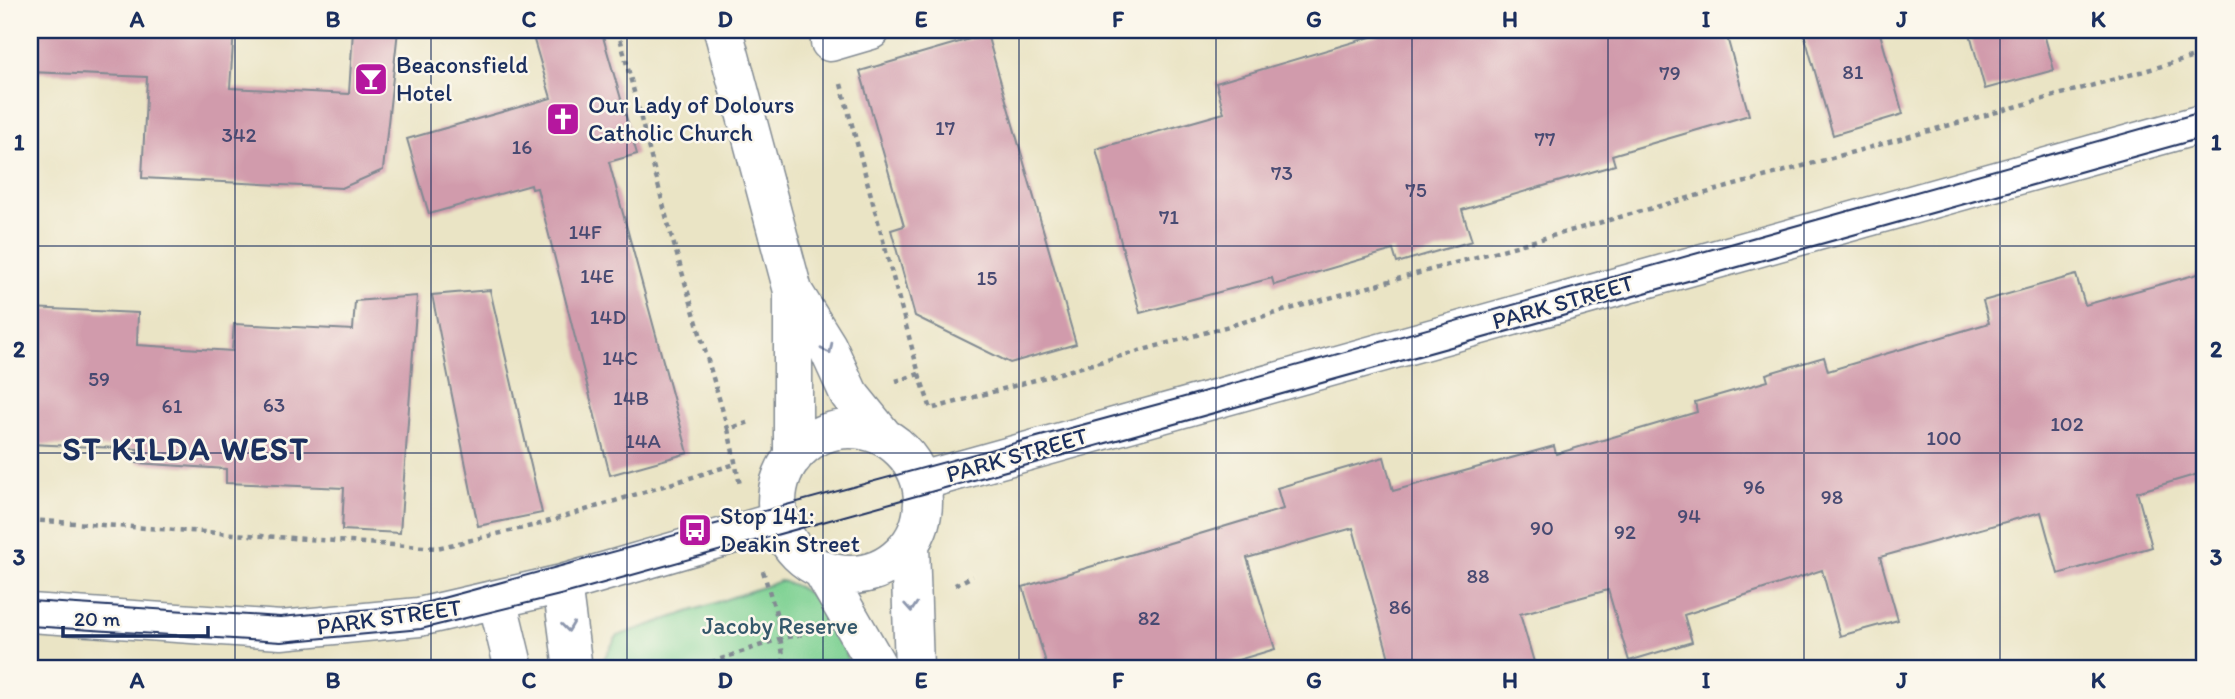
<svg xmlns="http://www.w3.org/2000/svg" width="2235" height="699" font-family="Itim,sans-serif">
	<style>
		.green { fill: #7ed193; stroke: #4c8078; stroke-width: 2 }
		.building { fill: #d19bac }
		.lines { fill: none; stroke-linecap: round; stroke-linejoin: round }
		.minor-casing { stroke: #828a92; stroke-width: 41 }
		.path { stroke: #828a92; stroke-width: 4.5; stroke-dasharray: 5 5; stroke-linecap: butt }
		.minor { stroke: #fff; stroke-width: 38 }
		.tram { stroke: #1b2f5e; stroke-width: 2 }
		.oneway { stroke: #8d97ae }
		.grid { fill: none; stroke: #1b2f5e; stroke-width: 2; stroke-opacity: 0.55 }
		.labels { text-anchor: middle; stroke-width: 5; stroke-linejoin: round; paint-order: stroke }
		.number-label { font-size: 21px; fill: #484a72 }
		.poi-label { font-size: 24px; fill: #1b2f5e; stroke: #fbf7ec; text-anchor: start }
		.street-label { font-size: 24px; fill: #1b2f5e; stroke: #fbf7ec }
		.park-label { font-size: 24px; fill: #34586b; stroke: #fbf7ec }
		.district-label { font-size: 32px; font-weight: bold; letter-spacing: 2px; fill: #1b2f5e; stroke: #fbf7ec }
		.neatline { fill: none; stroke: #1b2f5e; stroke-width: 2.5 }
		.grid-label { font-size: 23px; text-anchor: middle; font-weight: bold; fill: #1b2f5e }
	</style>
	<rect width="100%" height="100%" fill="#fbf7ec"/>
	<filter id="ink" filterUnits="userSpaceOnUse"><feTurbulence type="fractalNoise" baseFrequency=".0143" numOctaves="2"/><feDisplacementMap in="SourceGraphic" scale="14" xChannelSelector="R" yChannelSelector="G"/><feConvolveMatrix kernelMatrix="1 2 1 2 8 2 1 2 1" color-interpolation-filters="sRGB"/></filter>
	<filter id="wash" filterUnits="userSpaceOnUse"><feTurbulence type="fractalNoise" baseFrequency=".00686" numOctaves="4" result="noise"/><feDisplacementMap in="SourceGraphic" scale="28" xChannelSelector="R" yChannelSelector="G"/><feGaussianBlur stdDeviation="1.57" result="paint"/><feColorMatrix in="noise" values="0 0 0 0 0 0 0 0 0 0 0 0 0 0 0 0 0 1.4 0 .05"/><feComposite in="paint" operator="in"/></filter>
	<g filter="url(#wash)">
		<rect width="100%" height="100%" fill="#eae4c5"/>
		<path class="green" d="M780,581C820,588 839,629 849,664L830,669H601L602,662L617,636Z"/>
		<g id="blocks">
			<path class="building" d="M30,30H234L230,88L349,94L353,30H398L383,170L342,188L142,178L147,77L30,72Z
				M531,30H601L637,154L609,162L688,453L610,475L537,188L532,189L531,185L429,214L407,139L551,98Z
				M1394,30H1725L1749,115L1612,155L1615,165L1462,210L1472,241L1397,263L1393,250L1274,285L1272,278L1140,313L1096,149L1224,113L1216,83Z
				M1803,30H1879L1903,114L1833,135Z
				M1969,30H2043L2054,70L1985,89Z
				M987,34L1076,344L1010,363L915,316L891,230L904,226L860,71Z
				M2205,272V472L2137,492L2152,547L2058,574L2041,512L1880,557L1898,620L1840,636L1822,570L1684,615L1692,642L1629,661L1608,590L1520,614L1536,669H1392L1353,528L1247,558L1275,649L1208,669H1048L1023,587L1283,509L1277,488L1384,457L1393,491L1554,446L1556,454L1697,412L1695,402L1768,381L1766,374L1824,357L1828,371L1989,323L1983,301L2076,275L2085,305Z
				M490,290L542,513L478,526L432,295Z
				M417,296L400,533L342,530L344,488L226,483V469L137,463L138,449L30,444V308L138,313L137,345L232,351L234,324L353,330L355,301Z"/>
		</g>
	</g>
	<g filter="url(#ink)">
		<use href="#blocks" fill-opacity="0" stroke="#828a92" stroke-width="2"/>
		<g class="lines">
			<g class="minor-casing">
				<path id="minor" d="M723,30L793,291V457
					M830,42L871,30
					M794,293L827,346L849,394L883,436
					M777 502a73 73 0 1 1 146 0a73 73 0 1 1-146 0Z
					M921,481L2205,123
					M910,545L914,669
					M822,570L879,669
					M562,584L573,669
					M497,599L514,669
					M30,613L281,630L419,617L562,584L779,521"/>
			</g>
			<path class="path" d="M618,30L670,231L728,429L750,422
				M841,84L919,374L896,381
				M919,374L931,409L2205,54
				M728,429L740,485
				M30,520L437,548L540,524L735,464
				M763,571L777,616L785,669
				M955,585L973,576
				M692,669L779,639L808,633"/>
			<use href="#minor" class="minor"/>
			<path class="tram" d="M30,601L280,617L417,605L1170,401L2205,111
				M30,626L281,642L421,629L564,594L2205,137"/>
		</g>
		<defs><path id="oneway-chevron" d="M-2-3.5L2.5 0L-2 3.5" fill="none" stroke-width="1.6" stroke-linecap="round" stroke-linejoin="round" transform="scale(1.75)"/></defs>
		<g class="oneway">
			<use href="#oneway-chevron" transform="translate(828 349) rotate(63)"/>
			<use href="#oneway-chevron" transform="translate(911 607) rotate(86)"/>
			<use href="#oneway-chevron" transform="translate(568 627) rotate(83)"/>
		</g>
	</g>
	<path class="grid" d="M235,30V669M431,30V669M627,30V669M823,30V669M1019,30V669M1216,30V669M1412,30V669M1608,30V669M1804,30V669M2000,30V669M30,246H2205M30,453H2205"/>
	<defs>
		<g id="bar-square" transform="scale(1.75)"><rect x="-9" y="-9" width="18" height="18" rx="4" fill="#b5179e" stroke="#fbf7ec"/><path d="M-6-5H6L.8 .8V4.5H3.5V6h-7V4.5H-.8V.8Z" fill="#fff"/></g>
		<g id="church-square" transform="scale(1.75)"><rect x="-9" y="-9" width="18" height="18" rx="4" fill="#b5179e" stroke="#fbf7ec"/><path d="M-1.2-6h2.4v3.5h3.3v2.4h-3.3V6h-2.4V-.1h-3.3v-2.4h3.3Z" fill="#fff"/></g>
		<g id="bus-square" transform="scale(1.75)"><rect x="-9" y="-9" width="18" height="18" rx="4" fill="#b5179e" stroke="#fbf7ec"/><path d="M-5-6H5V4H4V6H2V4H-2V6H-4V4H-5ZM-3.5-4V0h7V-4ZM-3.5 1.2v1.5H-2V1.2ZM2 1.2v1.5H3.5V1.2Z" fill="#fff"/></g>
	</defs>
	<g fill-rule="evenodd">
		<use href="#bar-square" x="371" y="79"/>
		<use href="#church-square" x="563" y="119"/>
		<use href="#bus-square" x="695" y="530"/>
	</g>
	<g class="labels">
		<g class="number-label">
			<text x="1853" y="79">81</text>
			<text x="1670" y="80">79</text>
			<text x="945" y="135">17</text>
			<text x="239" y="142">342</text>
			<text x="1545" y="146">77</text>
			<text x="522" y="154">16</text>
			<text x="1282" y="180">73</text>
			<text x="1416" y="197">75</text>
			<text x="1169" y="224">71</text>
			<text x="585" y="239">14F</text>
			<text x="597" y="283">14E</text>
			<text x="987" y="285">15</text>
			<text x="608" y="324">14D</text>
			<text x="620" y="365">14C</text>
			<text x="99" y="386">59</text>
			<text x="631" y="405">14B</text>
			<text x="274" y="412">63</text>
			<text x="172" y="413">61</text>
			<text x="2067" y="431">102</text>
			<text x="1944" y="445">100</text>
			<text x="643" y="448">14A</text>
			<text x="1754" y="494">96</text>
			<text x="1832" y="504">98</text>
			<text x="1689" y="523">94</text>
			<text x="1542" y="535">90</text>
			<text x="1625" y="539">92</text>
			<text x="1478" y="583">88</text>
			<text x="1400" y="614">86</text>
			<text x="1149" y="625">82</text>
		</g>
		<g class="poi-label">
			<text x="396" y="73">Beaconsfield<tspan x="396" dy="28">Hotel</tspan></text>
			<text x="588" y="113">Our Lady of Dolours<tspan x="588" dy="28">Catholic Church</tspan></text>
			<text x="720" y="524">Stop 141:<tspan x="720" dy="28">Deakin Street</tspan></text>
		</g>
		<g class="street-label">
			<text transform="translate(1563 302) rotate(-16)" y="8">PARK STREET</text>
			<text transform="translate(1017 455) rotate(-16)" y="8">PARK STREET</text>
			<text transform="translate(389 617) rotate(-8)" y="8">PARK STREET</text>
		</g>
		<g class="park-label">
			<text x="780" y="634">Jacoby Reserve</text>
		</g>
		<g class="district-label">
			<text x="186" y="460">ST KILDA WEST</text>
		</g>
	</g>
	<rect width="2235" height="699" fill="none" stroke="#fbf7ec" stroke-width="77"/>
	<path d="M63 626v10h145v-10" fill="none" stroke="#1b2f5e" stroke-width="3.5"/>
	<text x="74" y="626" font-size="21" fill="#1b2f5e" stroke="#fbf7ec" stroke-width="5" paint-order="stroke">20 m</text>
	<rect x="38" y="38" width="2158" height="622" class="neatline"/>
	<g class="grid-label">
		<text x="137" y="27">A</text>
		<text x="333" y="27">B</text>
		<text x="529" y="27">C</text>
		<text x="725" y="27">D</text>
		<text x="921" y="27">E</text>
		<text x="1118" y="27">F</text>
		<text x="1314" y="27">G</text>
		<text x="1510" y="27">H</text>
		<text x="1706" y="27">I</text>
		<text x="1902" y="27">J</text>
		<text x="2098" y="27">K</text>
		<text x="19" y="150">1</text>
		<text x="2216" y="150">1</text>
		<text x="19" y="357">2</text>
		<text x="2216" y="357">2</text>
		<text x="19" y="565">3</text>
		<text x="2216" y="565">3</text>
		<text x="137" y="688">A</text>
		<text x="333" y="688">B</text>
		<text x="529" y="688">C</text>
		<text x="725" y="688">D</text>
		<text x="921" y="688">E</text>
		<text x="1118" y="688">F</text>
		<text x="1314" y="688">G</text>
		<text x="1510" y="688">H</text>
		<text x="1706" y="688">I</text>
		<text x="1902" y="688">J</text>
		<text x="2098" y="688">K</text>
	</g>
</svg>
